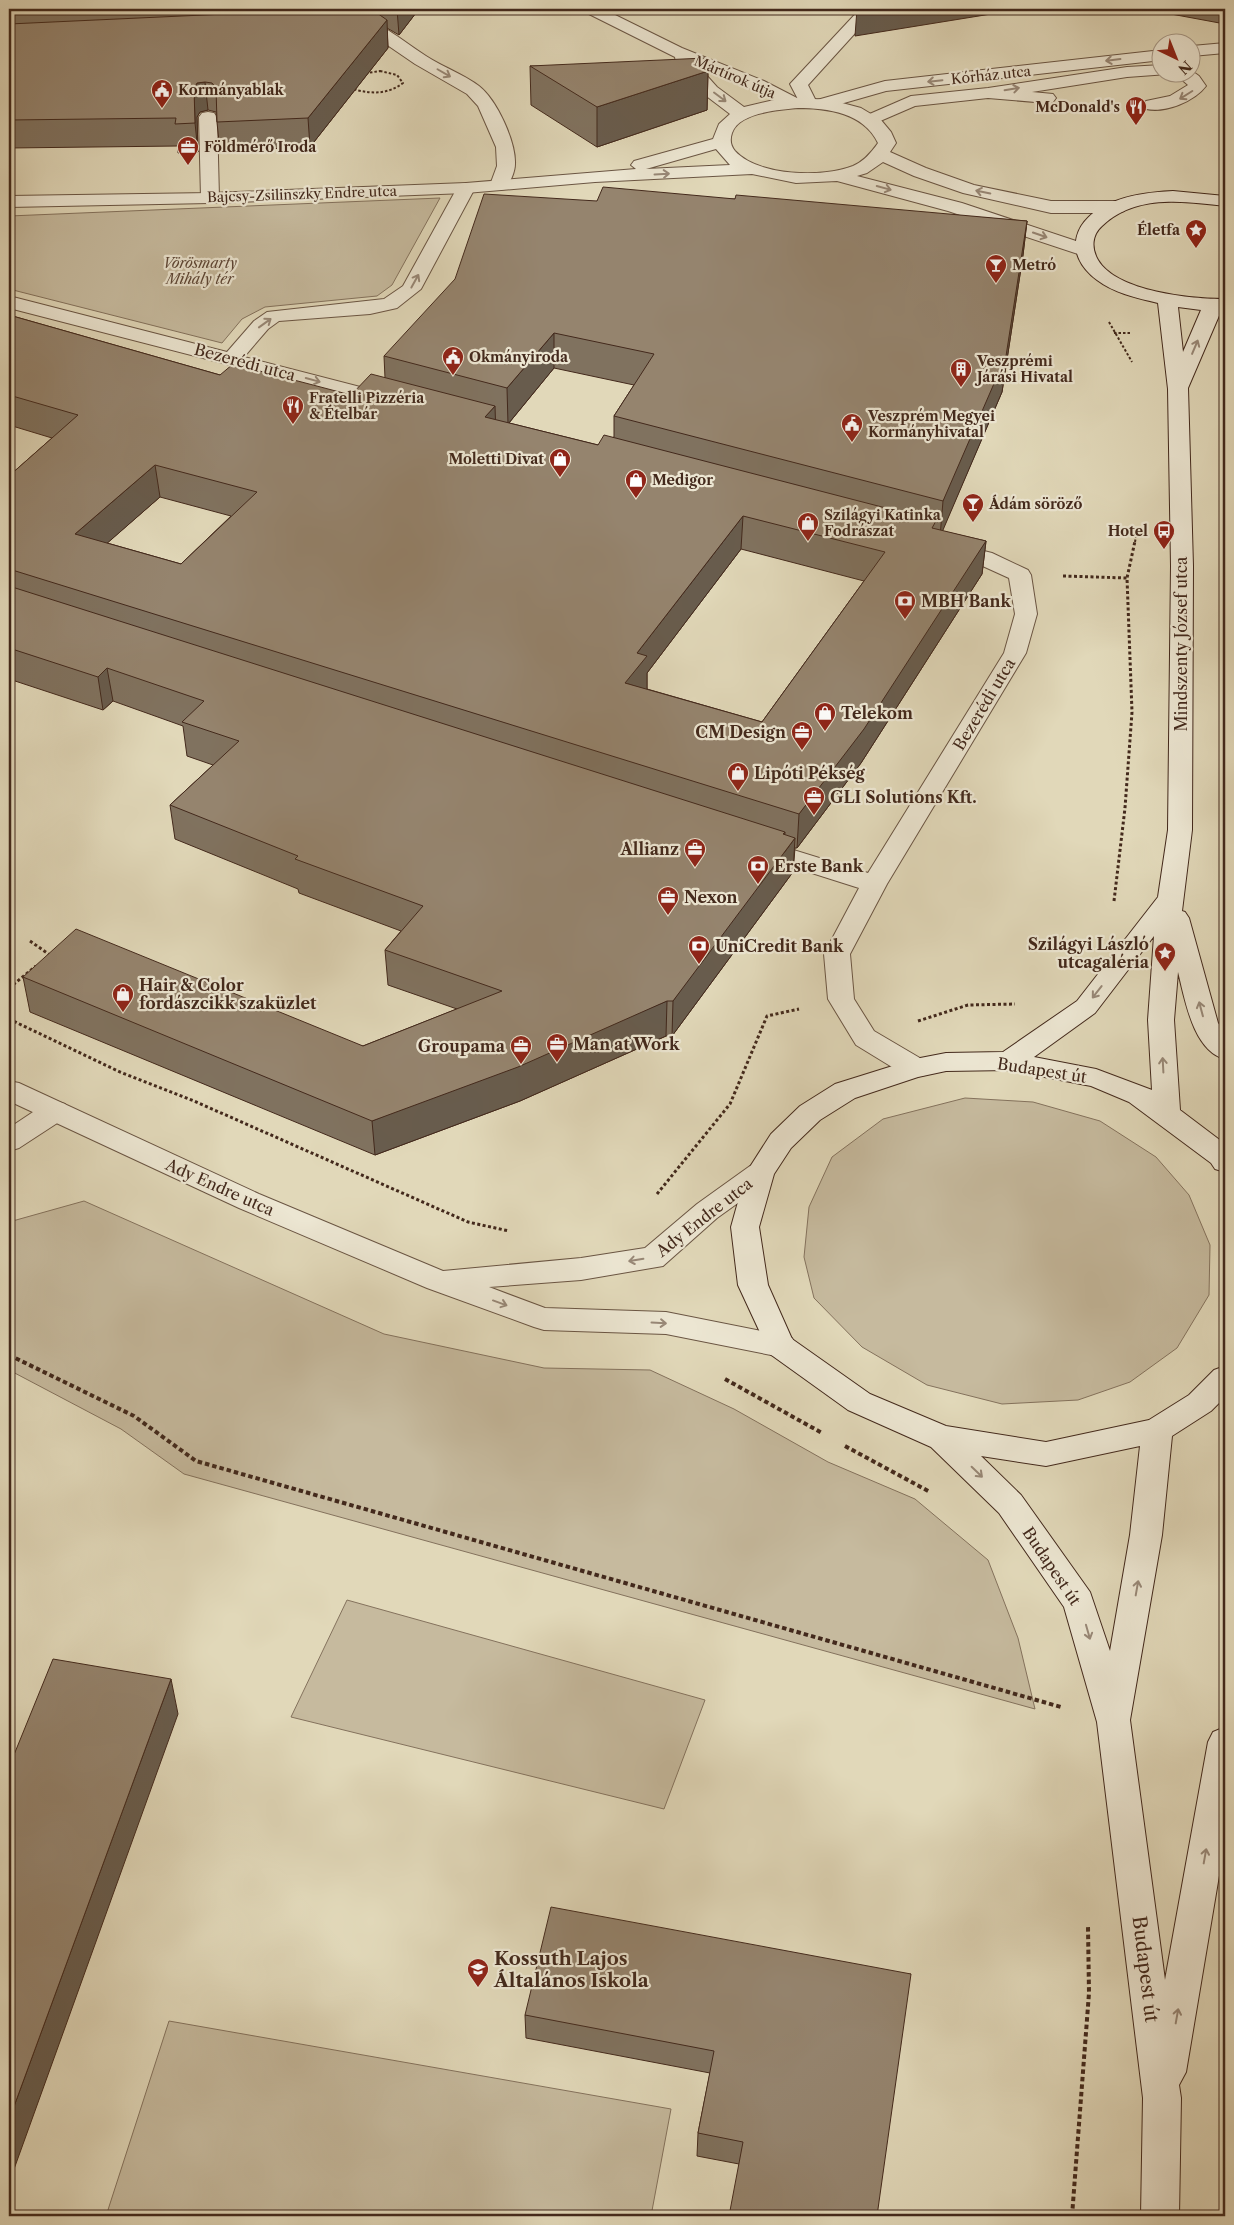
<svg xmlns="http://www.w3.org/2000/svg" width="1234" height="2225" font-family="'Libre Caslon Text',serif">
	<style>
		.green { fill: #c6ba9e; stroke: #84725d }
		.lines { fill: none; stroke-linecap: round; stroke-linejoin: round }
		.service-casing { stroke: #6a5543; stroke-width: 2 }
		.minor-casing { stroke: #6a5543; stroke-width: 2 }
		.tertiary-casing { stroke: #6a5543; stroke-width: 2 }
		.secondary-casing { stroke: #43291c; stroke-width: 2 }
		.path-far2 { stroke: #43291c; stroke-width: 2; stroke-dasharray: 2.5 2; stroke-linecap: butt }
		.path-far1 { stroke: #43291c; stroke-width: 3; stroke-dasharray: 3 2.5; stroke-linecap: butt }
		.path { stroke: #43291c; stroke-width: 4; stroke-dasharray: 4.5 3; stroke-linecap: butt }
		.service { fill: #ece6d2; fill-rule: evenodd }
		.minor { fill: #ece6d2; fill-rule: evenodd }
		.tertiary { fill: #ece6d2; fill-rule: evenodd }
		.secondary { fill: #ece6d2; fill-rule: evenodd }
		.wall { fill: #80725f; stroke: #43291c; fill-rule: evenodd }
		.shaded-wall { fill: #685c4d; stroke: #43291c }
		.building { fill: #95846e; stroke: #43291c; fill-rule: evenodd }
		.oneway { stroke: #988877 }
		.labels { text-anchor: middle; stroke-width: 4.5; stroke-linejoin: round; paint-order: stroke }
		.far-street-label { font-size: 14px; fill: #43291c; stroke: #ece6d2 }
		.far-poi-label { font-size: 14px; font-weight: bold; fill: #43291c; stroke: #ece6d2; text-anchor: start }
		.far-park-label { font-size: 14px; font-style: italic; fill: #5d4636; stroke: #ece6d2 }
		.street-label { font-size: 16px; fill: #43291c; stroke: #ece6d2 }
		.poi-label { font-size: 16px; font-weight: bold; fill: #43291c; stroke: #ece6d2; text-anchor: start }
		.near-poi-label { font-size: 19px; font-weight: bold; fill: #43291c; stroke: #ece6d2; text-anchor: start }
		.near-street-label { font-size: 19px; fill: #43291c; stroke: #ece6d2 }
	</style>
	<rect width="100%" height="100%" fill="#e1d8b9"/>
	<filter id="stains"><feTurbulence type="fractalNoise" baseFrequency=".004" numOctaves="4"/><feColorMatrix values="0 0 0 0 .2 0 0 0 0 .09 0 0 0 0 .02 0 0 0 .5 -.17"/></filter>
	<radialGradient id="worn" r=".72"><stop offset=".6" stop-color="#630" stop-opacity="0"/><stop offset="1" stop-color="#630" stop-opacity=".3"/></radialGradient>
	<path class="green" d="M440,198L392,285L377,296L265,307L242,319L222,343L9,289V216Z
		M965,1098L1033,1102L1100,1121L1156,1157L1189,1195L1210,1245L1209,1295L1177,1348L1130,1382L1078,1400L1002,1404L927,1385L862,1347L814,1298L804,1257L809,1207L832,1157L883,1119Z
		M84,1201L384,1334L544,1368L650,1370L734,1409L828,1462L915,1499L988,1560L1018,1638L1035,1709L184,1474L121,1429L9,1370V1222Z
		M347,1600L705,1700L664,1809L291,1717Z
		M169,2021L671,2109L651,2216H106Z"/>
	<g class="lines">
		<g class="service-casing">
			<path id="service" d="M860,9H877L808,85L817,103L814,107H802L790,84Z
				M1162,65V72L1168,74L1127,77L1032,92L1053,94L1056,98L1053,102L1047,103L988,98L915,106L871,125L865,124L862,120L865,116L911,96L988,88L1127,67Z
				M1192,71L1199,76L1206,86C1194,102 1165,113 1146,109L1143,105L1146,101L1170,96L1188,85L1173,72Z
				M208,112L214,113L217,117L219,198L216,202L210,203L204,202L201,198L199,117L202,113Z"/>
		</g>
		<g class="minor-casing">
			<path id="minor" d="M324,9C362,6 395,36 426,56C443,67 463,74 479,86C497,100 516,142 515,164C515,172 510,183 505,189L499,190L493,189L490,185L497,166L496,147L478,106L467,94L415,64L377,38L326,12Z
				M1225,43V53L1192,56V46Z
				M1162,50V60L886,91L823,109L817,108L814,104L817,100L885,81Z
				M466,183L472,184L475,188L421,289L397,308L370,314L279,321L268,329L244,357L399,397L402,401L399,405L392,407L385,405L9,308V296L227,352L254,321L267,312L384,299L403,286L457,188L460,184Z
				M948,542L992,553L1028,570L1031,575L1037,614L1026,653L887,884L850,954L854,999L874,1031L925,1061L929,1068L925,1075L915,1077L905,1075L856,1045L828,999L824,954L859,888L749,853L746,847L749,841L758,839L868,873L1004,653L1015,614L1009,578L976,563L940,554L937,549L940,544Z
				M55,1101L65,1104L69,1111L65,1118L19,1148L9,1151V1128L45,1104Z"/>
		</g>
		<g class="tertiary-casing">
			<path id="tertiary" d="M583,9H603L682,48L764,81L797,98L831,100L861,108L881,120L891,132L896,143L890,152L926,168L974,185L1051,201H1117L1124,203L1126,207L1124,211L1117,213H1051L963,193L914,176L883,162L867,173L857,176L962,203L1091,246L1093,250L1091,254L1084,256L948,211L837,181L796,183L752,174L595,182L466,193L210,203L9,207V196L210,193L466,183L636,169L631,165L634,161L713,139L719,124L730,114L705,95L676,63L675,57L585,12ZM699,67L752,89L774,100L744,107L717,87ZM798,108C828,108 864,113 878,143C871,153 864,161 853,166C823,178 758,176 735,151C730,145 730,139 732,133C739,112 780,110 798,108ZM716,149L730,165L646,169Z
				M9,1081L19,1083L259,1194L443,1271L581,1258L645,1248L697,1204L750,1166L760,1163L770,1166L774,1173L770,1180L717,1218L663,1266L581,1280L489,1287L545,1308L666,1312L781,1335L792,1338L796,1346L792,1354L781,1357L666,1334L544,1330L534,1327L427,1288L239,1208L9,1101Z"/>
		</g>
		<g class="secondary-casing">
			<path id="secondary" d="M1173,191L1225,196V206C1184,201 1135,194 1102,226C1092,235 1091,248 1098,260C1117,292 1192,299 1225,299V311H1221L1188,388L1193,566L1192,830L1182,911L1185,912L1189,918L1218,1023L1225,1032V1059C1193,1051 1185,999 1178,972L1174,1020L1180,1110L1225,1144V1172L1215,1169L1211,1163L1129,1102L1091,1086L1009,1070L946,1071L918,1077L855,1098L820,1120L791,1148L774,1174L759,1227L768,1285L792,1339L870,1394L946,1426L1046,1442L1149,1420L1189,1395L1214,1370L1225,1366V1397L1211,1411L1172,1436L1162,1535L1130,1720L1165,1980L1208,1742L1213,1732L1225,1727V1840L1186,2072L1179,2085L1181,2098L1179,2216H1141L1143,2098L1097,1722L1064,1607L999,1513L931,1447L848,1410L770,1354L738,1285L731,1227L746,1173L771,1134L800,1106L835,1084L915,1059L946,1053L1003,1052L1077,1001L1158,897L1168,830L1171,566L1168,389L1158,303C1137,298 1114,293 1097,280C1061,253 1074,217 1113,202C1132,194 1153,192 1173,191ZM1178,307L1201,310L1183,352ZM1154,936L1148,1020L1152,1090L1096,1069L1034,1057L1095,1013ZM1140,1446L1130,1535L1110,1651L1090,1592L1021,1495L981,1456L1046,1466Z"/>
		</g>
		<path class="path-far2" d="M380,71L397,75L403,83C388,94 374,94 356,90L351,82L361,74Z
			M1109,322L1132,362
			M1114,333H1131
			M1135,542L1137,531"/>
		<path class="path-far1" d="M1063,576L1127,578
			M1114,901L1125,808L1132,712L1127,578L1135,541
			M30,941L50,955L48,956
			M9,988L36,966
			M9,1019L120,1072L194,1101L468,1222L509,1231
			M918,1021L968,1005L1015,1004
			M657,1194L730,1104L767,1016L799,1009"/>
		<path class="path" d="M9,1355L134,1416L196,1461L1061,1707
			M725,1379L822,1433
			M845,1446L930,1492
			M1072,2216L1089,1993L1088,1927"/>
		<use href="#service" class="service"/>
		<use href="#minor" class="minor"/>
		<use href="#tertiary" class="tertiary"/>
		<use href="#secondary" class="secondary"/>
	</g>
	<path class="wall" d="M9,9H419L399,35L387,28L388,48L310,147L220,151L216,113V112L208,110L200,112L197,117L198,152L178,153V146L9,148ZM348,10L356,12H348Z
		M726,9H749L727,11Z
		M1144,9H1225V24Z
		M530,66L708,71L707,110L597,147L531,105Z
		M735,199L1027,221L1023,255L1002,392L942,531L986,541L982,574L861,763L797,848H795L793,872L672,1036H666L520,1101L375,1155L30,1012L23,977L363,1046L457,1009L388,985L385,950L401,931L299,893L298,889L175,839L170,805L213,765L187,756L183,726L113,701L103,710L9,679V476L52,438L9,425V315L220,375L351,395L385,378L384,356L597,201ZM554,368L634,385L614,416V437L598,445L509,423ZM160,497L231,516L181,564L107,543ZM741,549L864,581L762,722L647,689V673Z
		M911,1974L739,2164L697,2156L698,2133L710,2073L526,2038L525,2015Z"/>
	<path class="shaded-wall" d="M397,9H419L399,35Z
		M857,9H1022L855,36Z
		M387,20L388,48L310,147L308,118Z
		M708,71L707,110L597,147V107Z
		M205,82L208,110L200,112L197,117L198,152L195,123L194,89L197,83Z
		M1027,221L1023,255L1002,392L940,537L943,501Z
		M554,333V368L508,424L507,388Z
		M495,406L496,438L485,417Z
		M155,465L160,497L80,567L75,534Z
		M743,516L741,549L647,673V690L625,683L637,653Z
		M986,541L982,574L861,763L797,848L799,814Z
		M107,668L113,701L103,710L98,677Z
		M785,832L784,853L795,838L793,872L672,1036L673,1001Z
		M667,1001L666,1036L520,1101L375,1155L372,1121Z
		M171,1679L178,1714L9,2183V2120Z"/>
	<path class="building" d="M9,9H39L9,10Z
		M312,10L377,13L387,20L308,118L217,122L216,88L212,83L205,82L197,83L194,89L195,123L175,124L176,118L9,120V24Z
		M705,58L708,71L597,107L530,66Z
		M603,187L735,199L736,195L1027,221L1006,356L943,501L614,416L654,354L554,333L507,388L384,356L455,279L484,194L597,201Z
		M9,315L220,375L233,364L351,395L371,374L495,406L485,417L598,445L604,435L936,521L932,528L986,541L864,729L799,814L9,569V476L78,415L9,395ZM155,465L257,492L181,564L75,534ZM743,516L885,552L762,722L625,683L647,656L637,653Z
		M9,586L785,832L783,834L795,838L673,1001H667L518,1067L372,1121L23,977L76,929L363,1046L502,991L385,950L423,906L295,859L298,856L170,805L239,741L182,722L204,701L107,668L98,677L9,648Z
		M53,1659L171,1679L9,2120V1767Z
		M551,1907L911,1974L877,2216H729L743,2142L698,2133L714,2051L525,2015Z"/>
	<defs><path id="oneway-shaft" d="M-6 0H5M1.5-3L5.5 0L1.5 3" fill="none" stroke-width="1.6" stroke-linecap="round" stroke-linejoin="round" transform="scale(1.25)"/></defs>
	<g class="oneway">
		<use href="#oneway-shaft" transform="translate(1113 60) rotate(173)"/>
		<use href="#oneway-shaft" transform="translate(444 73) rotate(30)"/>
		<use href="#oneway-shaft" transform="translate(935 81) rotate(174)"/>
		<use href="#oneway-shaft" transform="translate(1012 89) rotate(-9)"/>
		<use href="#oneway-shaft" transform="translate(1186 95) rotate(148)"/>
		<use href="#oneway-shaft" transform="translate(720 97) rotate(37)"/>
		<use href="#oneway-shaft" transform="translate(662 174) rotate(-3)"/>
		<use href="#oneway-shaft" transform="translate(884 188) rotate(15)"/>
		<use href="#oneway-shaft" transform="translate(983 192) rotate(-168)"/>
		<use href="#oneway-shaft" transform="translate(1040 235) rotate(19)"/>
		<use href="#oneway-shaft" transform="translate(415 281) rotate(-61)"/>
		<use href="#oneway-shaft" transform="translate(265 323) rotate(-36)"/>
		<use href="#oneway-shaft" transform="translate(1195 347) rotate(-67)"/>
		<use href="#oneway-shaft" transform="translate(313 380) rotate(15)"/>
		<use href="#oneway-shaft" transform="translate(1097 992) rotate(128)"/>
		<use href="#oneway-shaft" transform="translate(1201 1009) rotate(-105)"/>
		<use href="#oneway-shaft" transform="translate(1163 1065) rotate(-93)"/>
		<use href="#oneway-shaft" transform="translate(636 1260) rotate(171)"/>
		<use href="#oneway-shaft" transform="translate(500 1303) rotate(20)"/>
		<use href="#oneway-shaft" transform="translate(659 1323) rotate(3)"/>
		<use href="#oneway-shaft" transform="translate(977 1472) rotate(44)"/>
		<use href="#oneway-shaft" transform="translate(1137 1588) rotate(-80)"/>
		<use href="#oneway-shaft" transform="translate(1088 1632) rotate(74)"/>
		<use href="#oneway-shaft" transform="translate(1205 1856) rotate(-80)"/>
		<use href="#oneway-shaft" transform="translate(1177 2016) rotate(-80)"/>
	</g>
	<defs>
		<g id="civic-pin" transform="scale(1.125)"><path d="M0 17L-7.5 6A9.5 9.5 0 1 1 7.5 6Z" fill="#8f2418" stroke="#ece6d2"/><path d="M-.6-6.5H3V-4.5H.6V-3L4-1V1h2V6H-6V1h2V-1L-.6-3ZM-1.2 2.5V6h2.4V2.5Z" fill="#fff"/></g>
		<g id="restaurant-pin" transform="scale(1.125)"><path d="M0 17L-7.5 6A9.5 9.5 0 1 1 7.5 6Z" fill="#8f2418" stroke="#ece6d2"/><path d="M-5-6h1v4h1v-4h1v4h1v-4h1v5L-1.5 .5V6h-2V.5L-5-1ZM5-6V6H3V1.5H1.5Q1.5-4 5-6Z" fill="#fff"/></g>
		<g id="office-pin" transform="scale(1.125)"><path d="M0 17L-7.5 6A9.5 9.5 0 1 1 7.5 6Z" fill="#8f2418" stroke="#ece6d2"/><path d="M-6-3h4V-5.5h4V-3h4V5H-6ZM-1-4.5V-3h2v-1.5ZM-6 0V1H6V0Z" fill="#fff"/></g>
		<g id="sight-pin" transform="scale(1.125)"><path d="M0 17L-7.5 6A9.5 9.5 0 1 1 7.5 6Z" fill="#8f2418" stroke="#ece6d2"/><path d="M0-6L1.8-2.2L6-1.7L2.9 1.2L3.7 5.4L0 3.3L-3.7 5.4L-2.9 1.2L-6-1.7L-1.8-2.2Z" fill="#fff"/></g>
		<g id="bar-pin" transform="scale(1.125)"><path d="M0 17L-7.5 6A9.5 9.5 0 1 1 7.5 6Z" fill="#8f2418" stroke="#ece6d2"/><path d="M-6-5H6L.8 .8V4.5H3.5V6h-7V4.5H-.8V.8Z" fill="#fff"/></g>
		<g id="building-pin" transform="scale(1.125)"><path d="M0 17L-7.5 6A9.5 9.5 0 1 1 7.5 6Z" fill="#8f2418" stroke="#ece6d2"/><path d="M-4-6H4V6H1V3H-1V6H-4ZM-2.5-4.3h1.7v1.8h-1.7ZM.8-4.3h1.7v1.8H.8ZM-2.5-1h1.7V.8h-1.7ZM.8-1h1.7V.8H.8Z" fill="#fff"/></g>
		<g id="shop-pin" transform="scale(1.125)"><path d="M0 17L-7.5 6A9.5 9.5 0 1 1 7.5 6Z" fill="#8f2418" stroke="#ece6d2"/><path d="M-5-2.5h2.3a2.7 3.5 0 0 1 5.4 0H5L5.5 6h-11ZM-1.5-2.5h3a1.5 2.3 0 0 0-3 0Z" fill="#fff"/></g>
		<g id="bus-pin" transform="scale(1.125)"><path d="M0 17L-7.5 6A9.5 9.5 0 1 1 7.5 6Z" fill="#8f2418" stroke="#ece6d2"/><path d="M-5-6H5V4H4V6H2V4H-2V6H-4V4H-5ZM-3.5-4V0h7V-4ZM-3.5 1.2v1.5H-2V1.2ZM2 1.2v1.5H3.5V1.2Z" fill="#fff"/></g>
		<g id="bank-pin" transform="scale(1.125)"><path d="M0 17L-7.5 6A9.5 9.5 0 1 1 7.5 6Z" fill="#8f2418" stroke="#ece6d2"/><path d="M-6-4H6V4H-6ZM0-2.3a2.3 2.3 0 1 0 0 4.6a2.3 2.3 0 1 0 0-4.6Z" fill="#fff"/></g>
		<g id="school-pin" transform="scale(1.125)"><path d="M0 17L-7.5 6A9.5 9.5 0 1 1 7.5 6Z" fill="#8f2418" stroke="#ece6d2"/><path d="M0-5L7-2L0 1L-7-2ZM-4 1L0 2.5L4 1V4Q0 6-4 4Z" fill="#fff"/></g>
	</defs>
	<g fill-rule="evenodd">
		<use href="#civic-pin" x="162" y="90"/>
		<use href="#restaurant-pin" x="1136" y="107"/>
		<use href="#office-pin" x="188" y="147"/>
		<use href="#sight-pin" x="1196" y="230"/>
		<use href="#bar-pin" x="996" y="265"/>
		<use href="#civic-pin" x="453" y="357"/>
		<use href="#building-pin" x="961" y="369"/>
		<use href="#restaurant-pin" x="293" y="406"/>
		<use href="#civic-pin" x="852" y="424"/>
		<use href="#shop-pin" x="560" y="459"/>
		<use href="#shop-pin" x="636" y="480"/>
		<use href="#bar-pin" x="973" y="504"/>
		<use href="#shop-pin" x="808" y="523"/>
		<use href="#bus-pin" x="1164" y="531"/>
		<use href="#bank-pin" x="905" y="601"/>
		<use href="#shop-pin" x="825" y="713"/>
		<use href="#office-pin" x="802" y="732"/>
		<use href="#shop-pin" x="738" y="773"/>
		<use href="#office-pin" x="814" y="797"/>
		<use href="#office-pin" x="695" y="849"/>
		<use href="#bank-pin" x="758" y="866"/>
		<use href="#office-pin" x="668" y="897"/>
		<use href="#bank-pin" x="699" y="946"/>
		<use href="#sight-pin" x="1165" y="953"/>
		<use href="#shop-pin" x="123" y="994"/>
		<use href="#office-pin" x="557" y="1044"/>
		<use href="#office-pin" x="521" y="1046"/>
		<use href="#school-pin" x="478" y="1969"/>
	</g>
	<g class="labels">
		<g class="far-street-label">
			<text transform="translate(991 75) rotate(-6)" y="5">Kórház utca</text>
			<text transform="translate(735 77) rotate(23)" y="5">Mártírok útja</text>
			<text transform="translate(302 194) rotate(-2)" y="5">Bajcsy-Zsilinszky Endre utca</text>
		</g>
		<g class="far-poi-label">
			<text x="178" y="95">Kormányablak</text>
			<text x="1120" y="112" text-anchor="end">McDonald's</text>
			<text x="204" y="152">Földmérő Iroda</text>
			<text x="1180" y="235" text-anchor="end">Életfa</text>
			<text x="1012" y="270">Metró</text>
			<text x="469" y="362">Okmányiroda</text>
			<text x="977" y="366">Veszprémi<tspan x="977" dy="16">Járási Hivatal</tspan></text>
			<text x="309" y="403">Fratelli Pizzéria<tspan x="309" dy="16">&amp; Ételbár</tspan></text>
			<text x="868" y="421">Veszprém Megyei<tspan x="868" dy="16">Kormányhivatal</tspan></text>
			<text x="544" y="464" text-anchor="end">Moletti Divat</text>
			<text x="652" y="485">Medigor</text>
			<text x="989" y="509">Ádám söröző</text>
			<text x="824" y="520">Szilágyi Katinka<tspan x="824" dy="16">Fodrászat</tspan></text>
			<text x="1148" y="536" text-anchor="end">Hotel</text>
		</g>
		<g class="far-park-label">
			<text x="200" y="268">Vörösmarty<tspan x="200" dy="16">Mihály tér</tspan></text>
		</g>
		<g class="street-label">
			<text transform="translate(245 362) rotate(15)" y="6">Bezerédi utca</text>
			<text transform="translate(1181 644) rotate(-90)" y="6">Mindszenty József utca</text>
			<text transform="translate(984 704) rotate(-59)" y="6">Bezerédi utca</text>
			<text transform="translate(1042 1070) rotate(9)" y="6">Budapest út</text>
			<text transform="translate(220 1187) rotate(24)" y="6">Ady Endre utca</text>
			<text transform="translate(704 1217) rotate(-38)" y="6">Ady Endre utca</text>
			<text transform="translate(1052 1566) rotate(56)" y="6">Budapest út</text>
		</g>
		<g class="poi-label">
			<text x="921" y="607">MBH Bank</text>
			<text x="841" y="719">Telekom</text>
			<text x="786" y="738" text-anchor="end">CM Design</text>
			<text x="754" y="779">Lipóti Pékség</text>
			<text x="830" y="803">GLI Solutions Kft.</text>
			<text x="679" y="855" text-anchor="end">Allianz</text>
			<text x="774" y="872">Erste Bank</text>
			<text x="684" y="903">Nexon</text>
			<text x="1149" y="950" text-anchor="end">Szilágyi László<tspan x="1149" dy="18">utcagaléria</tspan></text>
			<text x="715" y="952">UniCredit Bank</text>
			<text x="139" y="991">Hair &amp; Color<tspan x="139" dy="18">fordászcikk szaküzlet</tspan></text>
			<text x="573" y="1050">Man at Work</text>
			<text x="505" y="1052" text-anchor="end">Groupama</text>
		</g>
		<g class="near-poi-label">
			<text x="494" y="1965">Kossuth Lajos<tspan x="494" dy="22">Általános Iskola</tspan></text>
		</g>
		<g class="near-street-label">
			<text transform="translate(1146 1969) rotate(83)" y="7">Budapest út</text>
		</g>
	</g>
	<rect width="1234" height="2225" fill="none" stroke="#e1d8b9" stroke-width="30"/>
	<rect x="10" y="10" width="1214" height="2205" fill="none" stroke="#43291c" stroke-width="2.5"/>
	<rect x="15" y="15" width="1204" height="2195" fill="none" stroke="#43291c"/>
	<g transform="translate(1176 58) rotate(137)"><circle r="24" fill="#ece6d2" stroke="#a89a89"/>
	<path d="M0-4L9 19L0 12L-9 19Z" fill="#8f2418"/>
	<text y="-8" font-size="14" font-weight="bold" text-anchor="middle" fill="#43291c">N</text>
	</g>
	<rect width="100%" height="100%" filter="url(#stains)"/>
	<rect width="100%" height="100%" fill="url(#worn)"/>
</svg>
